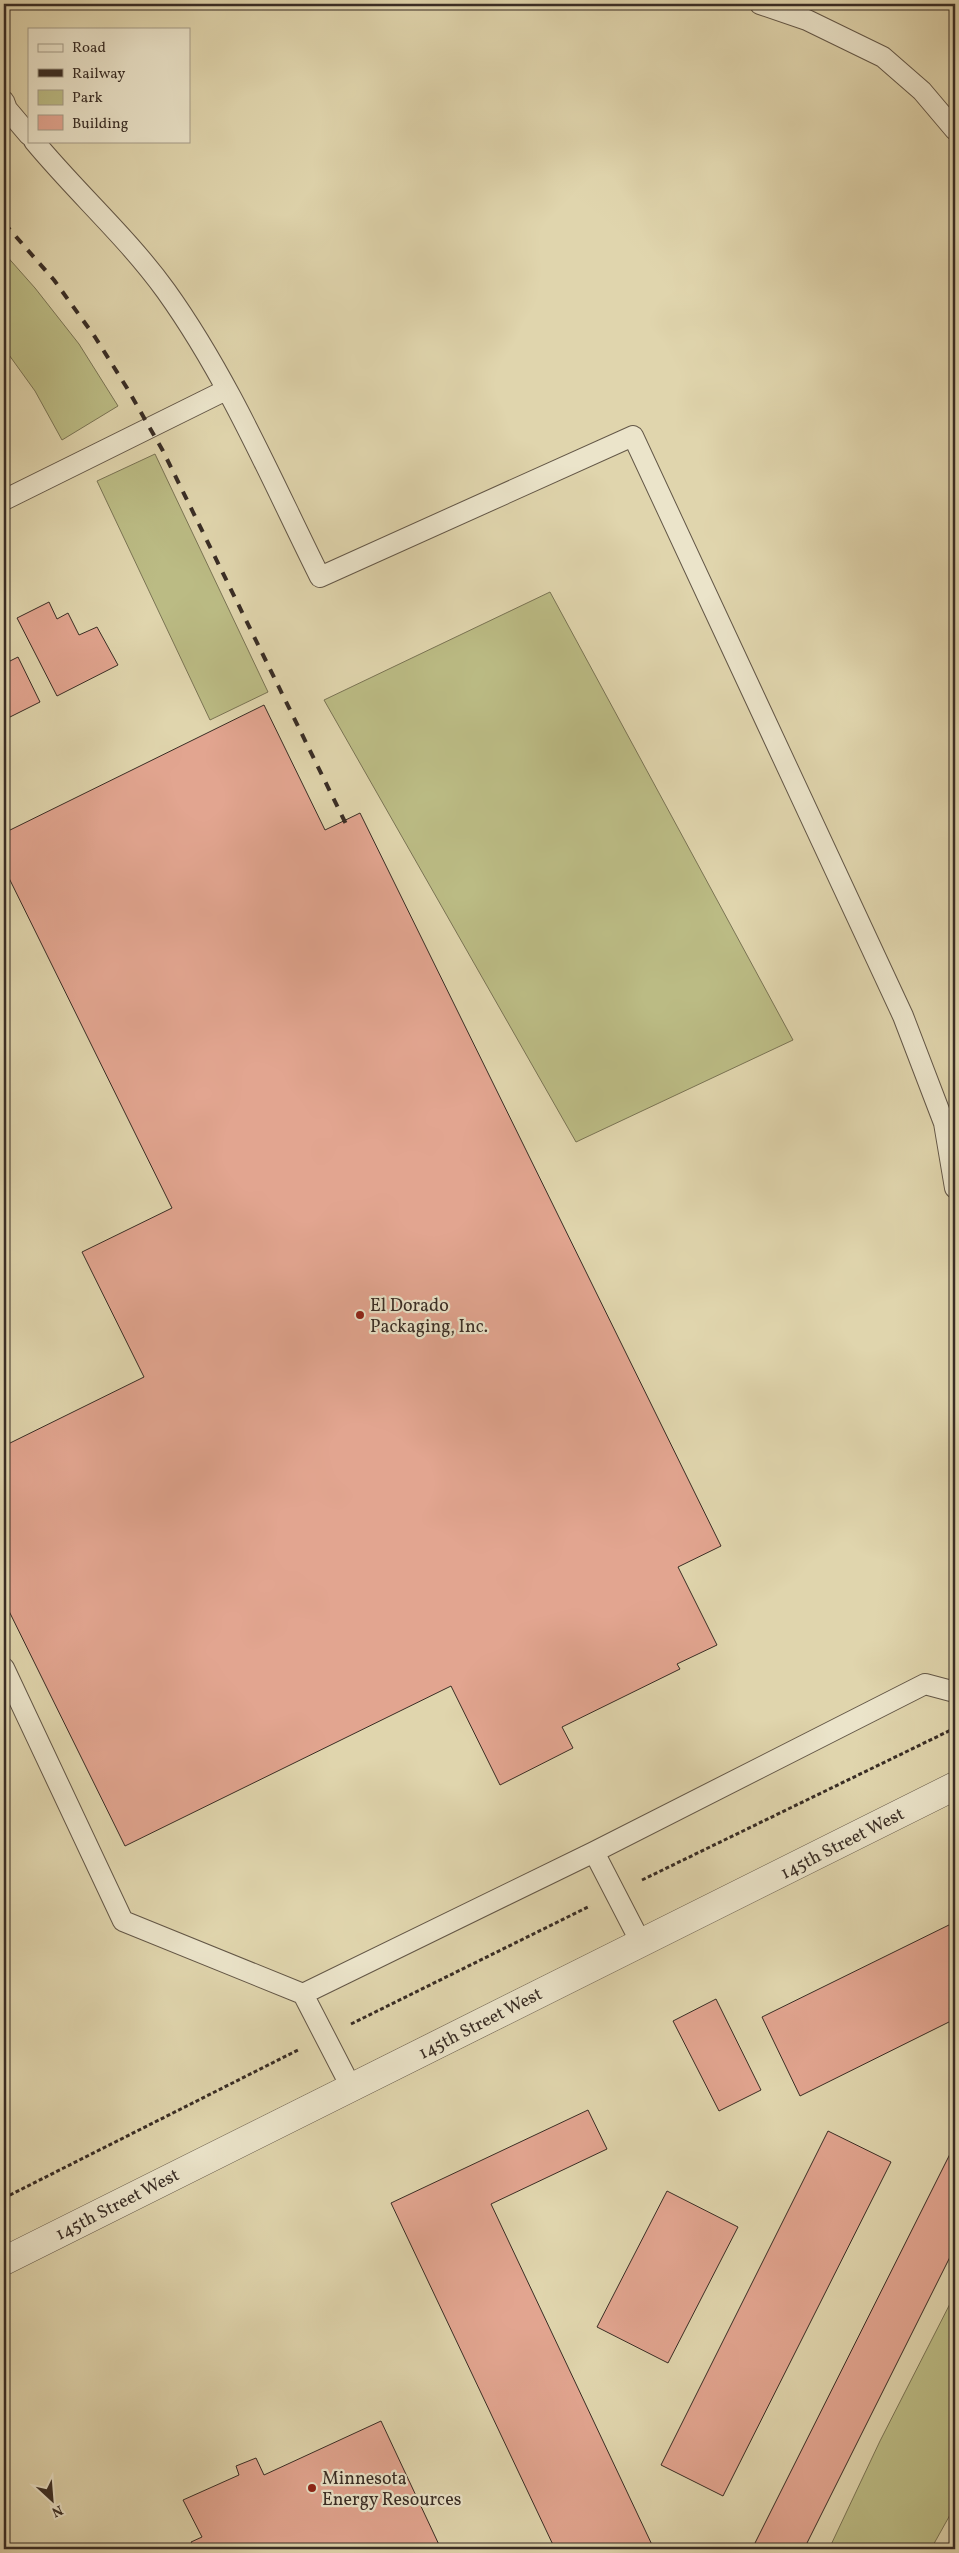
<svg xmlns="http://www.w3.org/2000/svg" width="959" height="2553" font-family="Vollkorn,serif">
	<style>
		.green { fill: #bbbb84; stroke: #7a7454 }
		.building { fill: #e2a590; stroke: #392d25 }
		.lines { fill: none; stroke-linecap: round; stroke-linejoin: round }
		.service-casing { stroke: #635747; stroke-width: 22 }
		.tertiary-casing { stroke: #635747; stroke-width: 29 }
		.path { stroke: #392d25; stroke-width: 3; stroke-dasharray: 4 2.5; stroke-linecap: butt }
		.service { stroke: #ebe4ca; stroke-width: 20 }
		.tertiary { stroke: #ebe4ca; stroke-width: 28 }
		.rail { stroke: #392d25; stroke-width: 4; stroke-dasharray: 9 9; stroke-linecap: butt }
		.poi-dot { fill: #8f2418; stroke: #ebe4ca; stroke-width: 2 }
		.labels { text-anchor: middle; stroke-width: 4.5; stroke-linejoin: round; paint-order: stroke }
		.poi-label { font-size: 18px; fill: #392d25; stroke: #ebe4ca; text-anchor: start }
		.street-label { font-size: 18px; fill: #392d25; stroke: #ebe4ca }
	</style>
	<rect width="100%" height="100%" fill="#e0d5ad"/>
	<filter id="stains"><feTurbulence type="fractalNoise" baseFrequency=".004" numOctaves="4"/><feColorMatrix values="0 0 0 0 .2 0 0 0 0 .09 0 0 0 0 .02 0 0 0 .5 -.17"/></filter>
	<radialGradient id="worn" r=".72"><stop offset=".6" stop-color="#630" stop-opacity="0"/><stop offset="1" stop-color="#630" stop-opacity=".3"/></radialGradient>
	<path class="green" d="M4,253L35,288L79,344L118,406L62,440L35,391L4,348Z
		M155,454L268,692L210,720L97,481Z
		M550,592L793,1040L576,1142L324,700Z
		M955,2294V2506L931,2549H829L880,2441Z"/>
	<path class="building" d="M49,602L57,619L68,613L79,635L97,627L118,665L57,696L17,618Z
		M18,657L40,702L4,720V664Z
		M264,705L325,830L360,813L721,1546L678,1567L717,1645L677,1664L680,1669L562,1727L573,1748L500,1785L451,1686L125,1846L4,1601V1446L144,1377L82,1252L172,1208L4,868V833Z
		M955,1922V2019L800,2096L762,2017Z
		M716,1999L761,2090L719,2111L673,2021Z
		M588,2110L607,2149L491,2204L654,2549H555L391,2203Z
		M828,2131L891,2162L723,2496L661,2465Z
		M955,2144V2247L804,2549H752Z
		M667,2191L738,2227L668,2363L597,2327Z
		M381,2421L441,2549H195L191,2542L202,2537L183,2500L239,2475L236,2466L256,2458L264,2475Z"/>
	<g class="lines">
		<g class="service-casing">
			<path id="service" d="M760,4L807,20L883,57L922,91L955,130
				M4,101L7,109L29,135
				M34,141C77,193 127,237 166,291C229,379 272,481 320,577L633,436L903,1016L944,1123L955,1188
				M4,500L226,390
				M4,1668L123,1921L303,1994
				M594,1852L641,1943
				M351,2087L303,1994L594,1852L925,1684L955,1692"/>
		</g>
		<g class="tertiary-casing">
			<path id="tertiary" d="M4,2261L955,1786"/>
		</g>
		<path class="path" d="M642,1880L955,1728
			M351,2024L590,1906
			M4,2198L298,2050"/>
		<use href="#service" class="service"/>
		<use href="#tertiary" class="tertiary"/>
		<path class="rail" d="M4,223L54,280L95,337L127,388L163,451L347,826"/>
	</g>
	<g class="poi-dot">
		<circle cx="360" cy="1315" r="5"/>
		<circle cx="312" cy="2488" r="5"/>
	</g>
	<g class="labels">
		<g class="poi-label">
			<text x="370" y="1311">El Dorado<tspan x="370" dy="21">Packaging, Inc.</tspan></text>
			<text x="322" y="2484">Minnesota<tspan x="322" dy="21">Energy Resources</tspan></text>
		</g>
		<g class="street-label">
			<text transform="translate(842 1843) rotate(-27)" y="6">145th Street West</text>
			<text transform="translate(480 2023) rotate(-27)" y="6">145th Street West</text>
			<text transform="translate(117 2204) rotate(-27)" y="6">145th Street West</text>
		</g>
	</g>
	<rect width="959" height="2553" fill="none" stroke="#e0d5ad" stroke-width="20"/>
	<rect x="5" y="5" width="949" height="2543" fill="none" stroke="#392d25" stroke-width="2.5"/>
	<rect x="10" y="10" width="939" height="2533" fill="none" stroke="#392d25"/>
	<rect x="28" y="28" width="162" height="115" fill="#ebe4ca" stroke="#a49b88"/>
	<rect x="38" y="44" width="25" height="8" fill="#ebe4ca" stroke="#a49b88"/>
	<text x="72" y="52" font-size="15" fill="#392d25">Road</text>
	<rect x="38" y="69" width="25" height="8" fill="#392d25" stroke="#a49b88"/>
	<text x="72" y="78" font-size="15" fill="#392d25">Railway</text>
	<rect x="38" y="90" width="25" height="15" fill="#bbbb84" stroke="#a49b88"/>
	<text x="72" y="102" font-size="15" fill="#392d25">Park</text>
	<rect x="38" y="115" width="25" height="15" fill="#e2a590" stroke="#a49b88"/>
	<text x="72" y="128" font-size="15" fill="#392d25">Building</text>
	<g transform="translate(52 2500) rotate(154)" stroke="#ebe4ca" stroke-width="4" paint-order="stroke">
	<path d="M0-4L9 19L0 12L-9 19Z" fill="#392d25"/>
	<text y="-8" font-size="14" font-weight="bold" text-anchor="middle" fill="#392d25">N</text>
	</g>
	<rect width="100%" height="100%" filter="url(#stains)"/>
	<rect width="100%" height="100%" fill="url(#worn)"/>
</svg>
